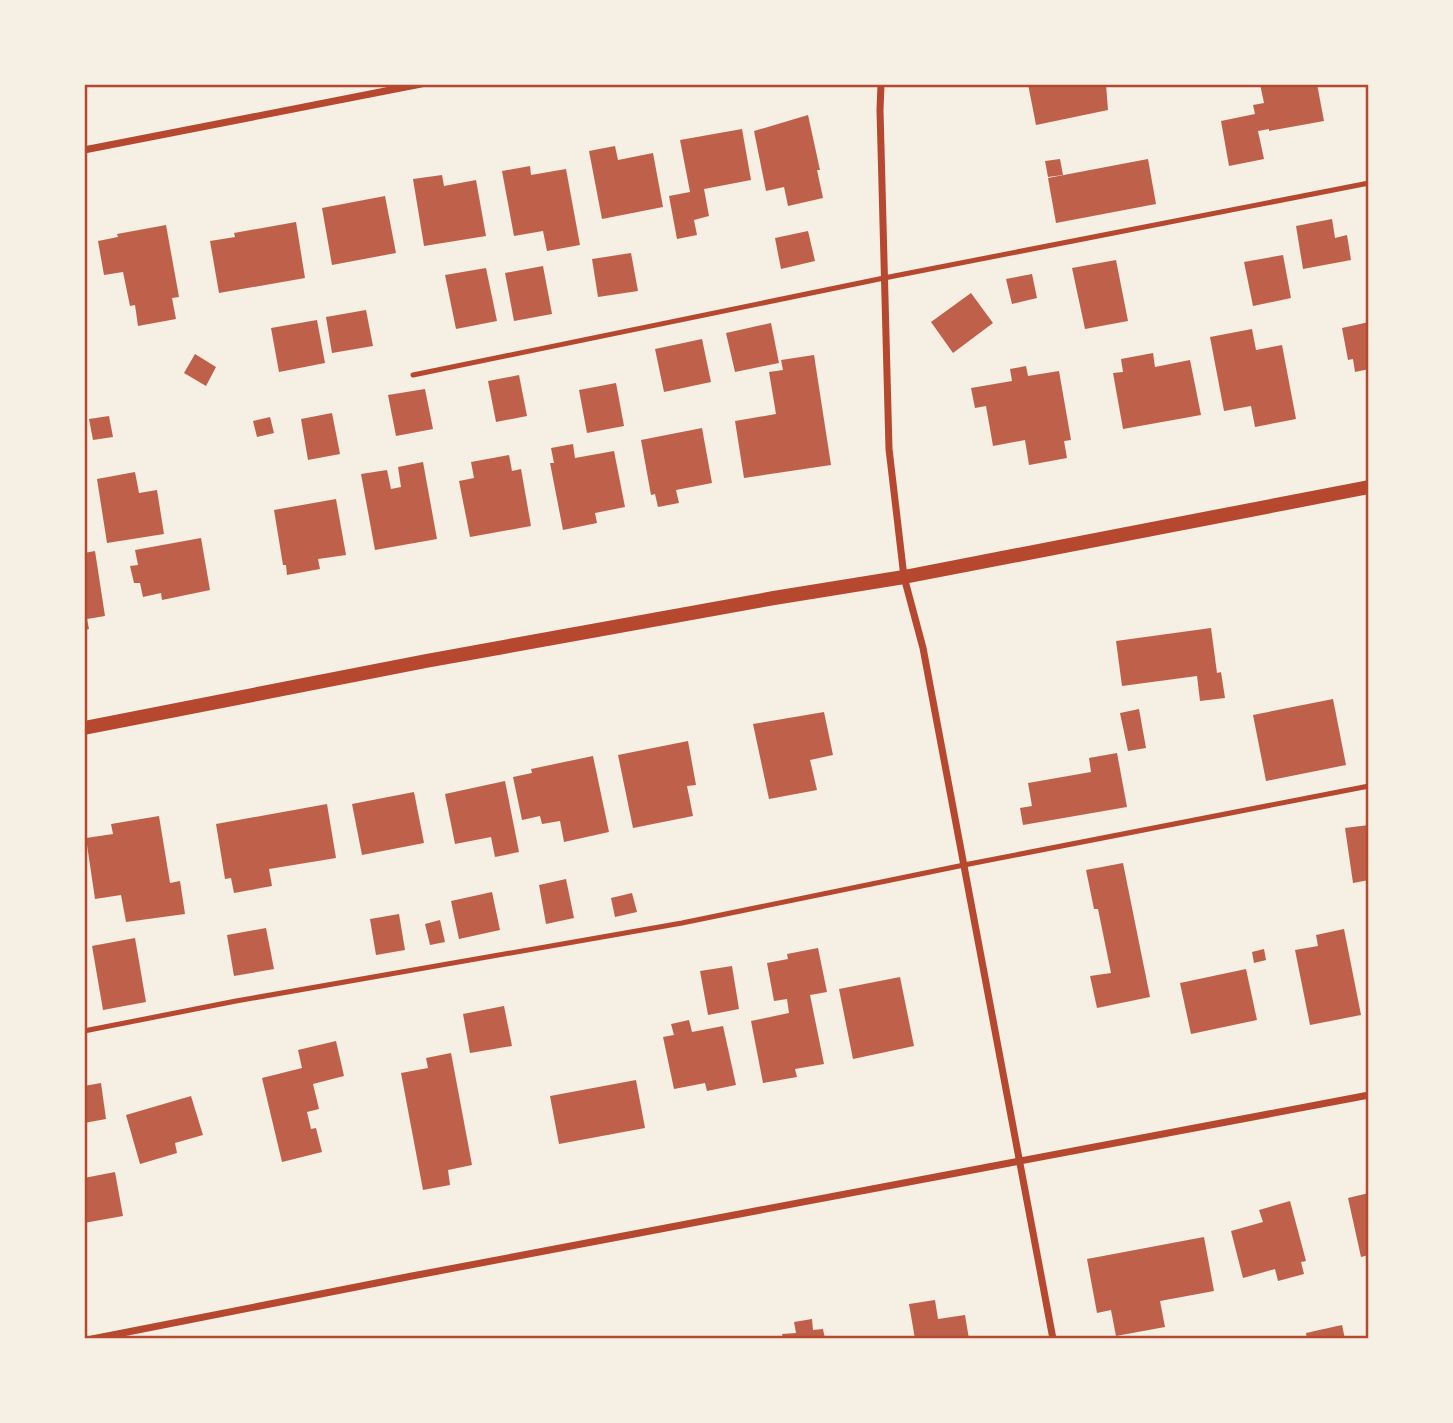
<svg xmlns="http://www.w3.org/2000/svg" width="1453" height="1423" font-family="Rubik,sans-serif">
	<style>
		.building { fill: #bf614a }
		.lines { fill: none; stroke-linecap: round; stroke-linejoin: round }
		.service { stroke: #b5482f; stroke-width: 5 }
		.minor { stroke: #b5482f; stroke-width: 7 }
		.secondary { stroke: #b5482f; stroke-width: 14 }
		.neatline { fill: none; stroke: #b5482f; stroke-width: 2.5 }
	</style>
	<rect width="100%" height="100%" fill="#f6efe4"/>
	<path class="building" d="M1028,84H1106L1108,110L1036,125Z
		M1260,84H1317L1324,121L1269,131V129L1258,131L1264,159L1229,166L1221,121L1255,114L1253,105L1264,103Z
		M808,115L820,170H817L823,198L788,206L784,187L766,191L754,131Z
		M742,129L751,180L704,189L709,216L694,220L697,235L677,239L669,196L690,192L680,140Z
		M615,146L618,160L653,153L663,207L602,219L589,151Z
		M1060,159L1063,175L1048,177L1045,161Z
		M1148,159L1156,204L1056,223L1048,178Z
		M530,166L531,175L566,169L580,245L547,251L543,231L514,236L502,171Z
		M442,175L444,186L476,180L486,236L424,246L413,179Z
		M385,196L396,253L332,265L322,208Z
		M1332,219L1335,238L1347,235L1351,260L1303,269L1296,226Z
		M296,222L305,278L219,293L210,241L235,237L234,233Z
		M166,225L179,297L172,298L176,319L138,326L135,305L130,306L123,272L104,275L98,241L118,237L117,234Z
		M808,231L815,261L781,269L775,238Z
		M631,253L638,291L598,297L592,259Z
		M1283,255L1291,298L1253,306L1244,262Z
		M1116,260L1128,321L1085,329L1072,268Z
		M543,266L552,314L514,321L505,273Z
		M486,268L497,321L456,329L445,275Z
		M1032,274L1037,298L1012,304L1006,279Z
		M971,293L993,323L953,353L931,322Z
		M366,310L373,346L332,353L326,317Z
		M317,320L325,363L279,372L271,328Z
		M1369,322V369L1355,372L1353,359L1348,360L1342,328Z
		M771,323L779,363L735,372L726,333Z
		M1252,329L1256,350L1282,345L1296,419L1255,427L1251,406L1224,411L1210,337Z
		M702,339L711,382L664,392L655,349Z
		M1153,353L1155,367L1190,360L1201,415L1123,429L1113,373L1123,372L1121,359Z
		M195,354L216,367L206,386L184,373Z
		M814,355L831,465L744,478L735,421L776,414L769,372L783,370L781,360Z
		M1026,366L1028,376L1059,371L1071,440L1064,441L1067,458L1029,465L1025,440L993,446L986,406L975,408L971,388L1012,381L1010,369Z
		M519,375L527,416L496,422L488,381Z
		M616,383L624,426L587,433L579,390Z
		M425,389L433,429L396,436L388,395Z
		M332,413L340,454L308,460L301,419Z
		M109,416L113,437L93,440L89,419Z
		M270,417L274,433L257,437L253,421Z
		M702,428L712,483L676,490L679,503L658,507L655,494L651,495L641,440Z
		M573,444L575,458L614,451L625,507L595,513L597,523L563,530L550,463H554L551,448Z
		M509,455L512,471L521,469L531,526L470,537L459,481L474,478L471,462Z
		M423,462L437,539L375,550L361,474L387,470L391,489L401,487L398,467Z
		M135,472L139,493L157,490L164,534L107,543L97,479Z
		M336,499L346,555L318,559L320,569L287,575L286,565H283L274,510Z
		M201,538L210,590L162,600L161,593L143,597L140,583H134L130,566L138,565L135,550Z
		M95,551L105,616L87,619L89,629L84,630V553Z
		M1211,628L1217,673L1221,672L1225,698L1200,701L1197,676L1122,686L1116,641Z
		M1333,699L1346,765L1266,781L1253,715Z
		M1139,709L1146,748L1128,751L1120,713Z
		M824,712L833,755L810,760L817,790L769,799L753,724Z
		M688,741L696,785L687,786L693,816L633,828L618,755Z
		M1117,753L1127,807L1023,825L1020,808L1032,806L1028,783L1091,772L1089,758Z
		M593,756L609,832L564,842L560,821L542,824L540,816L522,820L513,777L532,773L531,769Z
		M505,781L519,852L495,857L491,837L455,844L445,794Z
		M414,792L424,843L362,855L352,804Z
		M327,804L336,858L269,869L272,886L234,893L231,878L225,879L216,824Z
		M159,816L170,883L180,881L185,914L126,922L121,895L95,899L86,838L113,834L111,824Z
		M1369,825V880L1353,883L1345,828Z
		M1123,863L1150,997L1097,1008L1090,976L1111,973L1098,909H1094L1086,870Z
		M566,879L574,918L546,924L539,885Z
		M492,892L500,930L459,939L451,901Z
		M632,893L637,912L615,917L611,898Z
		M399,914L405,950L376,955L370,919Z
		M440,920L445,942L430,945L425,924Z
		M266,928L274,969L234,976L227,935Z
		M1344,929L1361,1015L1310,1025L1295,950L1318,946L1316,935Z
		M135,938L146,1002L103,1010L92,946Z
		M818,948L827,992L810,995L824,1064L795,1069L797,1077L763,1083L751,1021L789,1013L787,999L774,1001L767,963L788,959L787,954Z
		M1264,949L1266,960L1254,963L1252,952Z
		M732,966L739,1009L708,1015L700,971Z
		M1246,969L1257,1020L1191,1034L1180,983Z
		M900,977L914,1046L853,1059L839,989Z
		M504,1006L512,1046L470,1053L463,1014Z
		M689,1020L692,1032L723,1026L736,1085L707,1091L705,1083L674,1089L663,1037L674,1035L671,1024Z
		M336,1041L344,1076L313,1084L319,1109L307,1112L311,1129L316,1128L322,1152L282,1162L262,1078L302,1068L298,1050Z
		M451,1053L472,1165L448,1170L450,1185L423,1190L401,1073L428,1068L426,1058Z
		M636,1080L645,1128L559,1144L550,1096Z
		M101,1083L106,1119L84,1123V1086Z
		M191,1096L203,1135L175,1143L177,1153L140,1164L126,1115Z
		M115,1172L123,1216L84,1223V1178Z
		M1369,1193V1255L1361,1257L1348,1198Z
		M1290,1201L1306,1261L1301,1262L1304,1274L1278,1281L1275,1269L1243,1278L1231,1231L1263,1222L1259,1210Z
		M1204,1237L1214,1291L1160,1301L1165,1327L1116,1336L1111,1310L1097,1313L1087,1259Z
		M935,1300L938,1319L965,1315L969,1339H915L909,1304Z
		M812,1319L813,1330L823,1329L825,1339H783L782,1334L796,1333L794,1322Z
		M1342,1325L1345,1339H1307L1306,1333Z"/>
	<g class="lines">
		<path class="service" d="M413,375L884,278L1369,183
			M84,1031L236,1001L682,923L964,865L1369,786"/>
		<path class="minor" d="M881,84L880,110L889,449L904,577L923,648L1053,1339
			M84,150L421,84
			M92,1339L412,1276L1369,1095"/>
		<path class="secondary" d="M84,728L426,661L774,598L904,577L1369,487"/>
	</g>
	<rect width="1453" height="1423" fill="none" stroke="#f6efe4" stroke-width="172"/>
	<rect x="86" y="86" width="1281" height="1251" class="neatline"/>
</svg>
